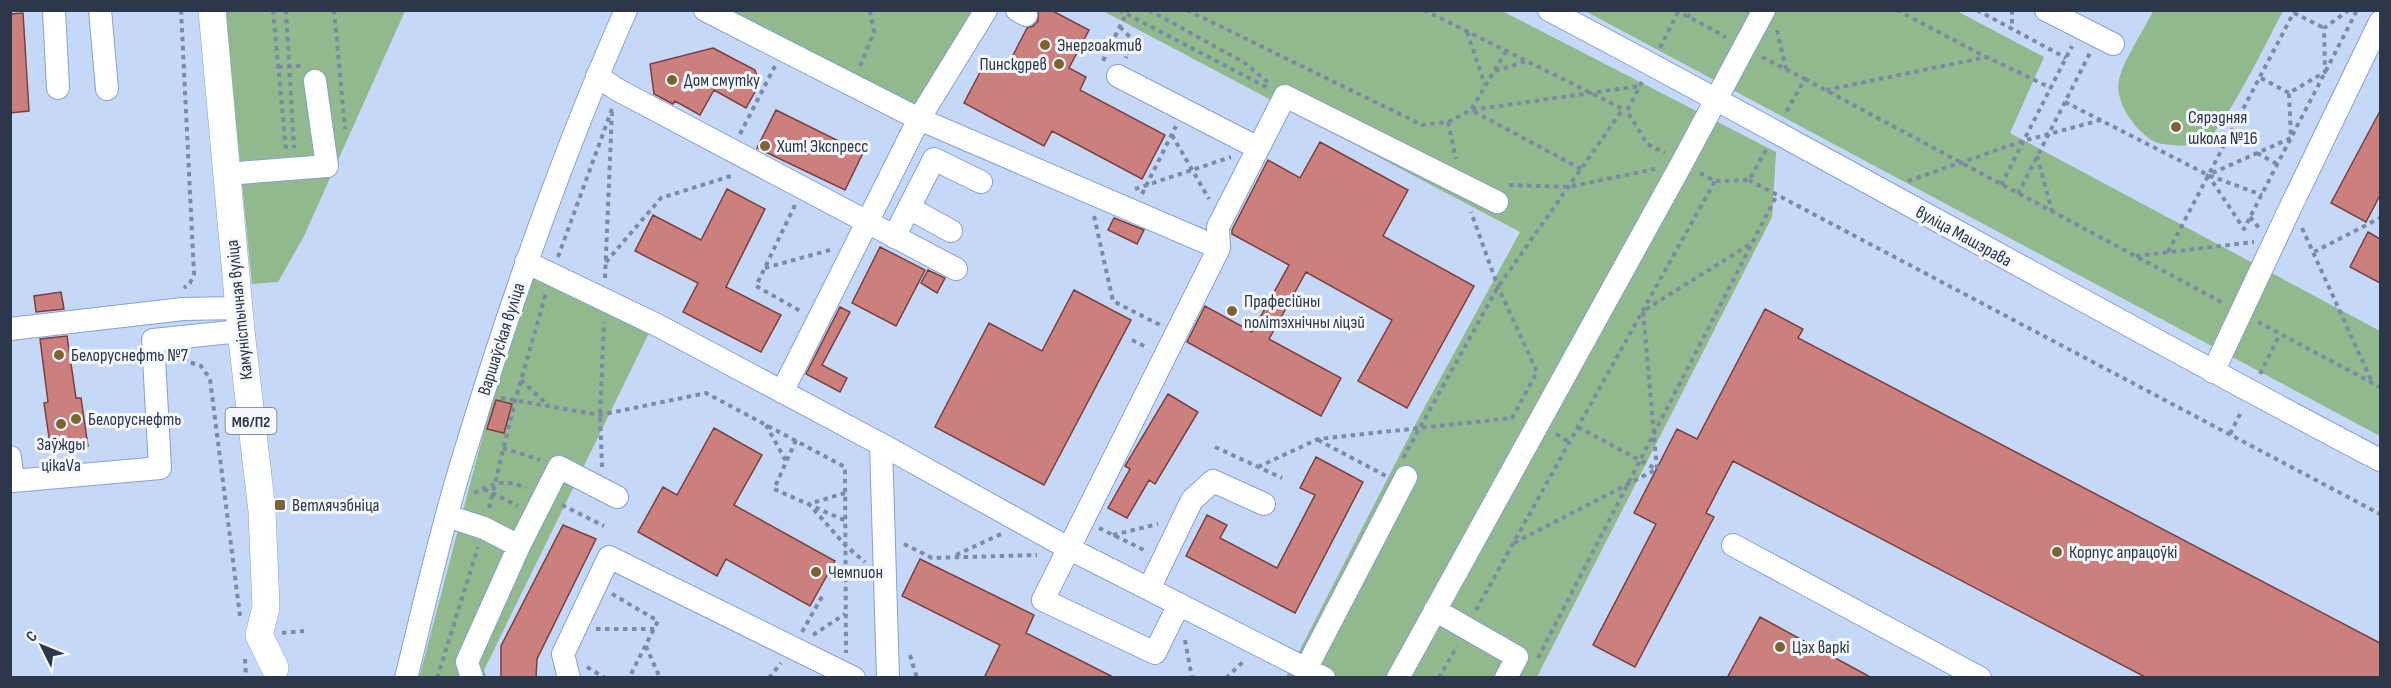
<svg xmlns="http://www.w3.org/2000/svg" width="2391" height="688" font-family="'Sofia Sans Condensed',sans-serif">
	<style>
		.green { fill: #92b88d }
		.building { fill: #cb807e; stroke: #79403f; stroke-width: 1.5 }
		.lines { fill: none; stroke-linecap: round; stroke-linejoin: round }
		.minor-casing { stroke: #85a1d2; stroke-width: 24 }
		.major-casing { stroke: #85a1d2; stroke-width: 28 }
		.path { stroke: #7c8ba5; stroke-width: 4; stroke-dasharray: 4.5 4.5; stroke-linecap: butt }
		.minor { stroke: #fff; stroke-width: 22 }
		.major { stroke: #fff; stroke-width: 27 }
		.poi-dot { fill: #7c6334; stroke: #f5f8fd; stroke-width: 2 }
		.labels { text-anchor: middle; stroke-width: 6; stroke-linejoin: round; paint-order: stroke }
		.shield { fill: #f5f8fd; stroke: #687181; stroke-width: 1.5 }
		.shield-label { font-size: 16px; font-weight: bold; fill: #2c374c }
		.poi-label { font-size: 18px; fill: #2c374c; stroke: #f5f8fd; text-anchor: start }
		.street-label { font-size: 18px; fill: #2c374c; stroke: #f5f8fd }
	</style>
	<rect width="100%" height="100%" fill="#c6d8f7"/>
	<path class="green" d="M225,11H405L304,236L278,282L252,284Z
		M709,11H979L918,118Z
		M1103,11H1502L1776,152L1772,217L1537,677H1286L1416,423L1520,232Z
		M1585,11H1957L2044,57L2010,133L2380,331V436Z
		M2153,11H2283C2270,35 2223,133 2203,143C2194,147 2161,146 2153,141C2134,129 2112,100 2120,76C2126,56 2144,30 2153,11Z
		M526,272L650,331L484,670L486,677L419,678Z"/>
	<path class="building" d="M1038,10H1051L1089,30L1069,68L1086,77L1080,90L1165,135L1142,179L1052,131L1044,146L964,103L987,59L1006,69L1027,28L1033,26L1038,21Z
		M23,13L29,111L10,113V14Z
		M713,48L755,70L760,83L746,108L714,90L700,115L675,101L673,104L654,94L650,64Z
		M776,110L863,153L845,190L757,148Z
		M2380,111V195L2366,222L2331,203Z
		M1320,142L1408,190L1383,236L1474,286L1407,408L1358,381L1392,320L1306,272L1269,339L1341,378L1321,416L1187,342L1205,306L1252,332L1289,265L1232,234V230L1268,160L1300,178Z
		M727,189L765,209L726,287L781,315L761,352L683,312L698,283L635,251L653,215L701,240Z
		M1114,218L1144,230L1137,244L1108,230Z
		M2368,232L2380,239V283L2350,267Z
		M880,247L925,270L896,326L852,303Z
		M928,270L945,278L937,293L921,283Z
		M1074,290L1131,320L1044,485L935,427L989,323L1042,351Z
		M61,292L64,309L36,312L34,296Z
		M840,307L850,312L822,365L847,378L840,392L806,374Z
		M1765,309L1803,329L1798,338L2380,643V678H2147L1733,461L1706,513L1714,517L1635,667L1593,645L1656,524L1634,513L1677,429L1697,439Z
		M67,336L76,398H81L88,446L51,451L44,403L48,402L40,339Z
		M1168,394L1198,412L1155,484L1149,480L1127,518L1108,508L1130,469L1125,466Z
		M496,400L512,404L504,433L487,429Z
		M714,428L762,455L734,505L835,561L810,606L726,559L717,576L638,532L663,487L677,495Z
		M1316,457L1363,482L1295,613L1186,556L1207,515L1227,525L1220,538L1277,568L1315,495L1300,488Z
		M563,525L596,539L537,659L536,678H501V646Z
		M920,559L1034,615L1026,633L1115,678H984L1000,645L902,596Z
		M1760,617L1872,678H1727Z"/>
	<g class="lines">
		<g class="minor-casing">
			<path id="minor" d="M54,10L58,88
				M100,10L107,89
				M705,10L919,119L1219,248
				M1017,10L1026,15
				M1549,10C1828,157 2101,314 2380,460
				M2046,10L2113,44
				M597,76L618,90L956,269
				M1118,76L1258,148
				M226,174L327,166L315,81
				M909,208L951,231
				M894,237L934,159L981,182
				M526,262L657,325L888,448L1068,548L1324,678
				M10,329L183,309L239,308
				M2213,372L2292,204L2380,22
				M782,392L919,119L986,10
				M881,445L888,678
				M10,457L13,481L160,468L153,340L241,331
				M447,516L484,528L519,546L467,662L472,678
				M1733,545L1980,678
				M519,546L559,467L617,497
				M1149,589L1192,500L1213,481L1264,504
				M1179,604L1155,653L1043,600L1219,248L1218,227L1285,96L1497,202
				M1435,610L1517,657L1506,678
				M1306,669L1406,477
				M406,678C424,606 440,533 462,462C508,309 561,157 626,10
				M569,678L563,654L609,557L854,678
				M1398,678L1682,163L1764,10"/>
		</g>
		<g class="major-casing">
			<path id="major" d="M212,10L241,331L262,511L266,608L259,635L275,668"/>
		</g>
		<path class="path" d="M181,10L194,274L190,283L184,288
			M273,10L286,150
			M286,10L294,148
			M334,10L345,129
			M1119,10L1268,88
			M1149,10L1245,63L1271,85
			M1187,10L1422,125L1448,122L1471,110L1506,51
			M1424,10L1623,109
			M1676,10L1726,37
			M1897,10L1986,57
			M1977,10L2066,58
			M2012,10V29
			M2349,10L2324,28L2325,72L2289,93L2291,138L2208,175L2244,229C2281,156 2320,83 2357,10
			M2294,13L2324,28
			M1687,17L1694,10
			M1120,27L1133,40L1126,58
			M1777,30L1786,69
			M1467,32L1485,85
			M1111,44L1129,53
			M1660,48L1678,12
			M1762,57L1805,79L1785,114
			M1103,61L1128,10
			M860,66L874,32L870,10
			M278,67L302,66
			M1495,71L1527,61
			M2261,78L2289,93
			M1805,79L2225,304
			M1642,82L1627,111L1647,144L1665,153
			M1826,90L1987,57L2051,88
			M2065,102L2208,175L2262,195
			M1448,122L1456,159
			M740,134L775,66
			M1172,135L1209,199
			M2257,153L2277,164
			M2037,156L2052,211
			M1581,169L1471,110L1640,86
			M1700,173L1715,181L1749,180L1766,150
			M1749,180L2380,514
			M1908,181L2023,141L2101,120
			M1509,185L1568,187L1655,169
			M2001,185L2072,46
			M1135,189L1231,157
			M1142,194L1176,126
			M2018,194L2090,53
			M795,205L756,286L802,312
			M1094,216L1113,301L1160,325
			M2250,217L2259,228
			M2302,228L2372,382
			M2168,252L2295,10
			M2314,252L2380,218
			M2136,256L2254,242
			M558,257L612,109
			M606,262L661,198L734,175
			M765,268L830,250
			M605,278L612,112
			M2258,322L2380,387
			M1132,340L1148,348
			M186,357V361L201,366L210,379L240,616
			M2260,374L2280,334
			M521,380L549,406
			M501,398L600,415L706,393L845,467L846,653
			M766,425L786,461
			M1578,427L1656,469
			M1556,434L1569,442
			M2230,434L2242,410
			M796,440L774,489L846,521
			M1318,440L1386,476
			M1215,447L1282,478
			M503,448L540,460
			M1403,458L1498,287L1623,109
			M602,467L600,415L604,322
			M1258,467L1318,439L1512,418L1537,372L1498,287L1471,212
			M1657,469L1643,311L1752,243
			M484,489L518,506
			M474,493C493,484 505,478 526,488
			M845,493L809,504L846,546L865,562
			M562,505L604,526
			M489,508L515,401L546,293
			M1099,528L1146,551
			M1113,535L1158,524
			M1514,543L1657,469
			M904,544L932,558L1037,555
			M956,555L1001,534
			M612,594L658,621L629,678
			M1476,610L1715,181
			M596,629H654
			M802,632L824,593
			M282,633L304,631
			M813,635L845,614
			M1185,640L1192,678
			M646,646L660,678
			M910,655L917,678
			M1538,658L1777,195
			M245,659L246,678
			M587,667L605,678
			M437,678L478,547
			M769,678L781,663
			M1226,678L1245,660
			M1439,678L1457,646"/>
		<use href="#minor" class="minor"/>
		<use href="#major" class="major"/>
	</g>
	<g class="poi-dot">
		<circle cx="1045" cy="45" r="6"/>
		<circle cx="1059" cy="64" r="6"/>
		<circle cx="672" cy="80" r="6"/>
		<circle cx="2176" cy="127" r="6"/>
		<circle cx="765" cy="146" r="6"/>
		<circle cx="1232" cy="311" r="6"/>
		<circle cx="59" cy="355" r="6"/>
		<circle cx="76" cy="419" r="6"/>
		<circle cx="61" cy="424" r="6"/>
		<rect x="274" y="499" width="12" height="12" rx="3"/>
		<circle cx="2057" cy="552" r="6"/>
		<circle cx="816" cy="572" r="6"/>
		<circle cx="1780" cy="647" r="6"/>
	</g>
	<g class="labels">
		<rect class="shield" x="225.5" y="408" width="51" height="26" rx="4.5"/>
		<g class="shield-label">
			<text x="251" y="427">М6/П2</text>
		</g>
		<g class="poi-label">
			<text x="1057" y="51">Энергоактив</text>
			<text x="1047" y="70" text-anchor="end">Пинскдрев</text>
			<text x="684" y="86">Дом смутку</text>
			<text x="2188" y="123">Сярэдняя<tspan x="2188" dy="21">школа №16</tspan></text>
			<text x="777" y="152">Хит! Экспресс</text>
			<text x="1244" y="307">Прафесійны<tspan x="1244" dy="21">політэхнічны ліцэй</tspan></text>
			<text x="71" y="361">Белоруснефть №7</text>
			<text x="88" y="425">Белоруснефть</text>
			<text x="61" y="450" text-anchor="middle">Заўжды<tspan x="61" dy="21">цікаVа</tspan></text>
			<text x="292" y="511">Ветлячэбніца</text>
			<text x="2069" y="558">Корпус апрацоўкі</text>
			<text x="828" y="578">Чемпион</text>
			<text x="1792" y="653">Цэх варкі</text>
		</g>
		<g class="street-label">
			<text transform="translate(1964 236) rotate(29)" y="6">вуліца Машэрава</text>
			<text transform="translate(239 310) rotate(-96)" y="6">Камуністычная вуліца</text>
			<text transform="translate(501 339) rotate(-72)" y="6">Варшаўская вуліца</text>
		</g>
	</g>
	<rect width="2391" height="688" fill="none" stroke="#2c374c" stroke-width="24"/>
	<g transform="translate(42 646) rotate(313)" stroke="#f5f8fd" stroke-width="4.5" paint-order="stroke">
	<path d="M0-4.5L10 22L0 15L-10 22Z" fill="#2c374c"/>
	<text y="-9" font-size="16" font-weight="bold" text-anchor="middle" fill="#2c374c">С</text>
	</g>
</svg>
